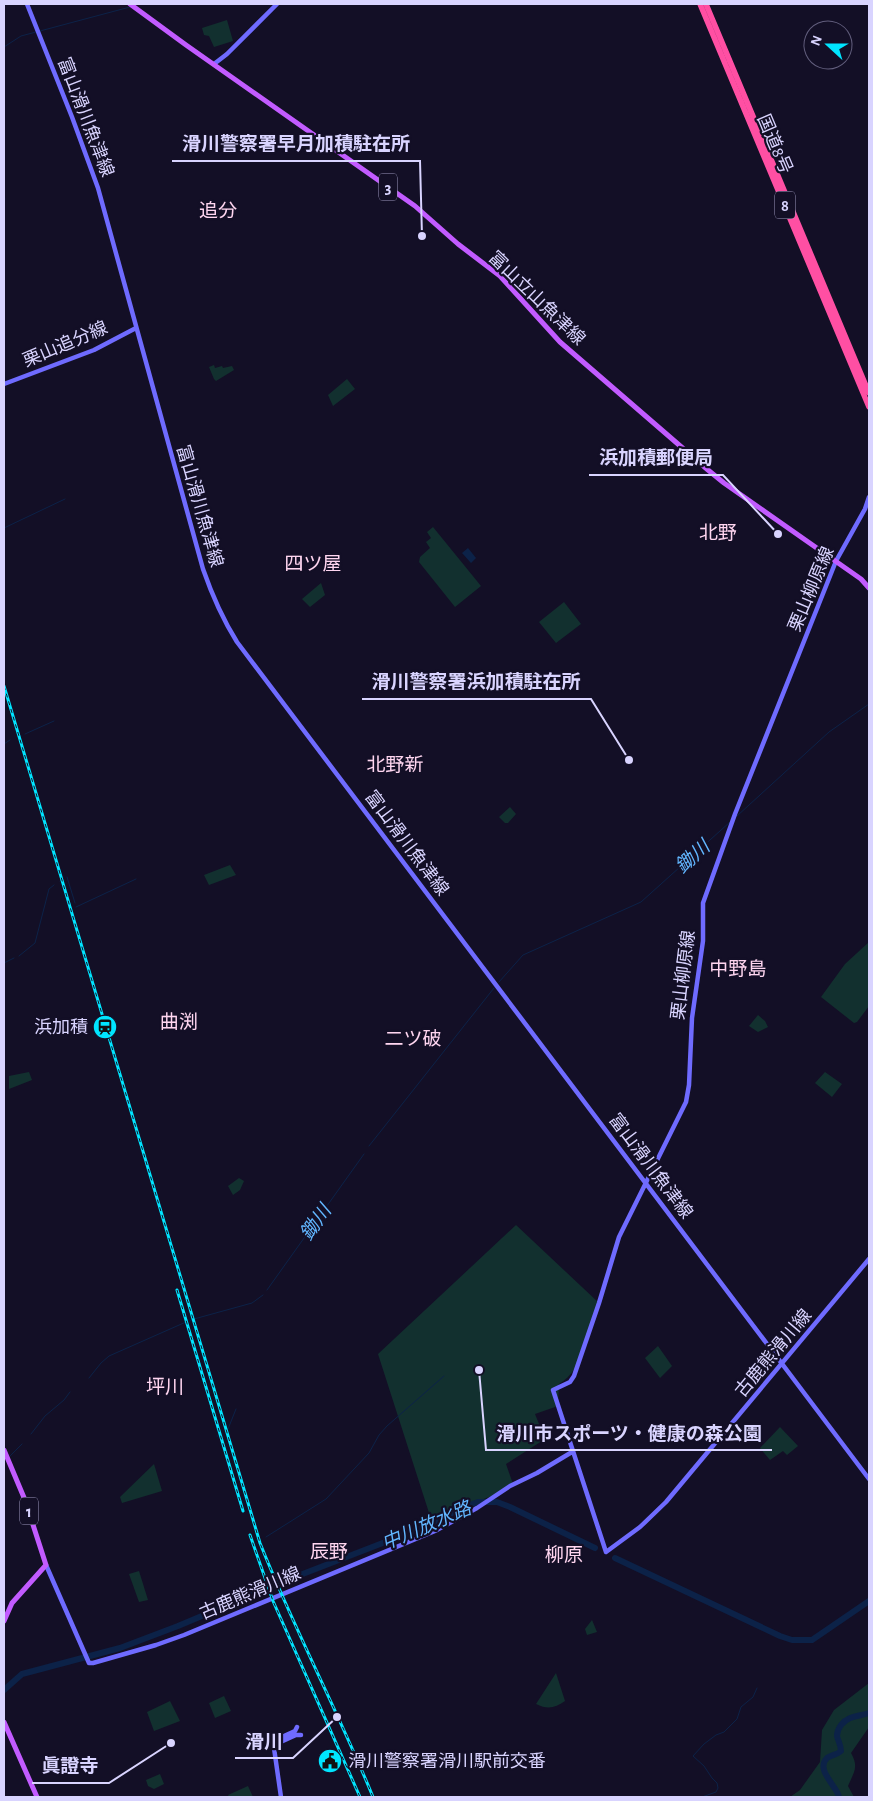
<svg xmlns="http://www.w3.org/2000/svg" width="873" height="1801" font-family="'Alegreya Sans','Noto Sans JP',sans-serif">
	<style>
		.green { fill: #12302f }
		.water { fill: #0c2248 }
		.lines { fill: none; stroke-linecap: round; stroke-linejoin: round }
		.stream { stroke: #0c2248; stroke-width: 1 }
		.river { stroke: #0c2248; stroke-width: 6 }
		.secondary { stroke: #6f6bff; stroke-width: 4.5 }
		.primary { stroke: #c25bff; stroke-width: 5 }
		.highway { stroke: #ff4fa3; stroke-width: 5.5 }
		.rail-casing { stroke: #00e5ff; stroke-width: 3 }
		.rail { stroke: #130f26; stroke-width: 1; stroke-dasharray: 4; stroke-linecap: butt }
		.labels { text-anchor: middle; stroke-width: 4.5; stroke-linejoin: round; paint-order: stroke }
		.shield { fill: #130f26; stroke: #9e99be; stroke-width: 1 }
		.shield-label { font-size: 16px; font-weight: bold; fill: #d9d4ff }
		.street-label { font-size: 18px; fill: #d9d4ff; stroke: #130f26 }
		.poi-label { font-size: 18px; fill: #d9d4ff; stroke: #130f26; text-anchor: end }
		.neighbourhood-label { font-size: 19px; fill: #ffd6f0; stroke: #130f26 }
		.water-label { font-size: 19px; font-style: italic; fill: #62b6ff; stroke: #130f26 }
		.leader { fill: none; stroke: #d9d4ff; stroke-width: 2 }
		.callout-dot { fill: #d9d4ff; stroke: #130f26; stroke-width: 2 }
		.callout-label { font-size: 19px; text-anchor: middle; font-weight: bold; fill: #d9d4ff; stroke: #130f26; stroke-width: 4.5; stroke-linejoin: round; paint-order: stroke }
	</style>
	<rect width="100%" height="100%" fill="#130f26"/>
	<path class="green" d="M227,20L233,41L214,47L209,36L204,35L202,28Z
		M214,365L215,368L222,366L223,368L232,366L234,370L216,381L214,379L209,367Z
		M347,379L355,389L333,406L328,395Z
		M433,527L481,586L455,607L419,562L420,557L430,548L426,542L431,538L427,532Z
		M321,583L325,595L310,607L302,599Z
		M564,602L581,624L556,643L539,622Z
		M510,807L516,814L508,823H505L499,817Z
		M230,865L236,875L209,885L204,875Z
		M869,942V1006L857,1022L854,1023L821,997L845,964Z
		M758,1015L765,1021L768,1027L758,1032L749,1026Z
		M29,1072L32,1080L9,1089V1076Z
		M825,1072L842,1084L832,1097L815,1083Z
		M239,1178L244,1181L240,1190L233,1195L228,1186Z
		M516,1225L599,1303C590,1329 584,1370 559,1384L558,1406L535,1414L545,1439L506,1464L513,1484L497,1494L431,1519L378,1354Z
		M658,1346L672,1366L660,1378L645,1358Z
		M780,1427L798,1446L787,1455L783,1451L770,1460L760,1448Z
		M154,1464L162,1491L122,1503L120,1497Z
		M139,1571L148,1600L139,1602L129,1574Z
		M592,1620L597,1632L587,1635L585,1629Z
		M556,1673L565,1701C555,1708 548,1710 536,1704Z
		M869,1683V1727L851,1753C859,1767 854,1772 848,1786L854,1797H790L800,1790L820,1762L822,1730L834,1710Z
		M224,1696L231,1711L215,1718L209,1703Z
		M170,1701L180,1721L154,1731L147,1712Z
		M160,1774L164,1784L154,1789L148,1786L146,1780Z
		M248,1786L253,1797H229L228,1795Z"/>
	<path class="water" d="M468,548L476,558L471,563L462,553Z"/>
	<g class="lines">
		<path class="stream" d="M40,31L130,7
			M4,47L21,36L36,32
			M4,199H5
			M4,528L65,499
			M25,734L54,721
			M19,736H21
			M4,744L10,740
			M737,816L829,732L869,704
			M67,877L75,903
			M60,881L63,878
			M76,907L136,879
			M19,956L35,943L49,889L54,885
			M4,963L14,958
			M499,982L523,955L641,902L730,822
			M369,1146L494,988
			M267,1290L364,1154
			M194,1319L252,1303L263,1295
			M190,1321L192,1320
			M89,1378L101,1363L109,1356L186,1322
			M228,1429L236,1409
			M31,1434L45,1416L64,1400L70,1392
			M217,1436H218
			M10,1456L22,1444
			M266,1537L326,1499L369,1453L379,1435L387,1426L444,1376
			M702,1797L716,1792L718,1788L717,1783L712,1778L704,1766L693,1756L704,1744L716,1735L724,1732L737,1719L741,1707L753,1697L757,1688"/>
		<path class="river" d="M615,1558L780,1636L792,1640H812L869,1601
			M282,1582L424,1527L464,1507L478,1502H497L510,1507L595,1548
			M4,1690L22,1674L120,1648L178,1626L264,1590
			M839,1797C837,1786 815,1770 827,1758C831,1755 837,1755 841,1751C841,1745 838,1741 837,1736C837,1731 838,1729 841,1725C849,1715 858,1717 869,1713"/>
		<path class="secondary" d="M27,4L72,117L98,188L203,569C212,595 222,618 237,642L869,1479
			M214,64L227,54L277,4
			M4,384L94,350L136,328
			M869,497L865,509L836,561L735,814L703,903V941L692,1018L689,1085L686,1102L619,1237L599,1303L574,1376L570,1382L553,1390L606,1552L640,1527L666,1502L869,1259
			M46,1565L89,1663H93L156,1645L184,1635L435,1531L477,1508L510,1486L537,1473L572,1452
			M274,1745L296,1735H301
			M281,1797L273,1741L295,1731L297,1727"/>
		<path class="primary" d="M130,4L186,45L415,206L458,244L500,276L560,342L708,470L724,483L861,579L869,588
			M4,1450L25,1500L46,1565L12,1603L4,1621
			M4,1722L37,1797"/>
		<path class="highway" d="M700,4L869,407
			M706,4L869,393"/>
		<g class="rail-casing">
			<path id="rail" d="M4,686L260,1543C294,1629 338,1711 373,1797
				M177,1290L243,1511
				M250,1535L273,1601L360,1797"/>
		</g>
		<use href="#rail" class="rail"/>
	</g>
	<defs>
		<g id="station-disc" transform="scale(1.25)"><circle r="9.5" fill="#00e5ff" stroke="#130f26"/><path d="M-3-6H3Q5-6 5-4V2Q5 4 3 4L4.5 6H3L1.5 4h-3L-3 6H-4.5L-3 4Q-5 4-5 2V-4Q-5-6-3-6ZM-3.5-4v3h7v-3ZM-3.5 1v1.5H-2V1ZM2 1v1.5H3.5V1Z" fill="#111"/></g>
		<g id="civic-disc" transform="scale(1.25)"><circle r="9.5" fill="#00e5ff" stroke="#130f26"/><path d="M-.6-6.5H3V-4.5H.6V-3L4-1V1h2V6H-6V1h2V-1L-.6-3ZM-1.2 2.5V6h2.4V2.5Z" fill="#111"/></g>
	</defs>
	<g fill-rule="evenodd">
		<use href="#station-disc" x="105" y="1027"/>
		<use href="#civic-disc" x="330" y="1761"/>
	</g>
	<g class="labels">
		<g class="shield">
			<rect x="379" y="173.5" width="18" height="27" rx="4"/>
			<rect x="775" y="191.5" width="20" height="27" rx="4"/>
			<rect x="20" y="1497.5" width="18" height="27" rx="4"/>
		</g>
		<g class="shield-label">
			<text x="388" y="193">3</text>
			<text x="785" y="211">8</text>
			<text x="29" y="1517">1</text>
		</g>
		<g class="street-label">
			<text transform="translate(86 117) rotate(69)" y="6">富山滑川魚津線</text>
			<text transform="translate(775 144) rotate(67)" y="6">国道8号</text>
			<text transform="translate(537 298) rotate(44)" y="6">富山立山魚津線</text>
			<text transform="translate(65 344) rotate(-23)" y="6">栗山追分線</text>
			<text transform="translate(200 506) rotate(74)" y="6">富山滑川魚津線</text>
			<text transform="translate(811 589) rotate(-67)" y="6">栗山柳原線</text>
			<text transform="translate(407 843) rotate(53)" y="6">富山滑川魚津線</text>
			<text transform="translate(683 975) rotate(-83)" y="6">栗山柳原線</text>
			<text transform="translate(651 1166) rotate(53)" y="6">富山滑川魚津線</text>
			<text transform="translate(773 1353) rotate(-50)" y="6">古鹿熊滑川線</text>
			<text transform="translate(250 1593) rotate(-23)" y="6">古鹿熊滑川線</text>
		</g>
		<g class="poi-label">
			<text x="88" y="1033">浜加積</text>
			<text x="348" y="1767" text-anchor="start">滑川警察署滑川駅前交番</text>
		</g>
		<g class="neighbourhood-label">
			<text x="218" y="217">追分</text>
			<text x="718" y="539">北野</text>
			<text x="313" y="570">四ツ屋</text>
			<text x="395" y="771">北野新</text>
			<text x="738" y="975">中野島</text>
			<text x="179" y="1028">曲渕</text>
			<text x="413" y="1045">二ツ破</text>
			<text x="165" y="1393">坪川</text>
			<text x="329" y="1558">辰野</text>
			<text x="564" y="1561">柳原</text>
		</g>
		<g class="water-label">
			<text transform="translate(692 856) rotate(-42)" y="7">鋤川</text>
			<text transform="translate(315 1222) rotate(-55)" y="7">鋤川</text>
			<text transform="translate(426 1525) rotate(-23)" y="7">中川放水路</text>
		</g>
	</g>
	<path class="leader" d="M422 236L420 161H172M778 534L723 475H589M629 760L591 699H362M479 1370L486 1450H772M337 1717L293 1758H235M171 1743L109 1783H32"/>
	<g class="callout-dot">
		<circle cx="422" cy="236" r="5"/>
		<circle cx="778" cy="534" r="5"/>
		<circle cx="629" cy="760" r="5"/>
		<circle cx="479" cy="1370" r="5"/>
		<circle cx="337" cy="1717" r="5"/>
		<circle cx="171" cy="1743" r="5"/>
	</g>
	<g class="callout-label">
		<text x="296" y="150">滑川警察署早月加積駐在所</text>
		<text x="656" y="464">浜加積郵便局</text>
		<text x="476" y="688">滑川警察署浜加積駐在所</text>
		<text x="629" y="1440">滑川市スポーツ・健康の森公園</text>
		<text x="264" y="1748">滑川</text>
		<text x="70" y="1772">眞證寺</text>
	</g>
	<rect width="873" height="1801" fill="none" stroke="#d9d4ff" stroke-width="10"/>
	<g transform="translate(828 45) rotate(291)"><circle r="24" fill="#130f26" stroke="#625e7d"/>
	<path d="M0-4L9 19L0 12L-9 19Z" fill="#00e5ff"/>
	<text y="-8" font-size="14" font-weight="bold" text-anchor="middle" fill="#d9d4ff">N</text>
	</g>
</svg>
